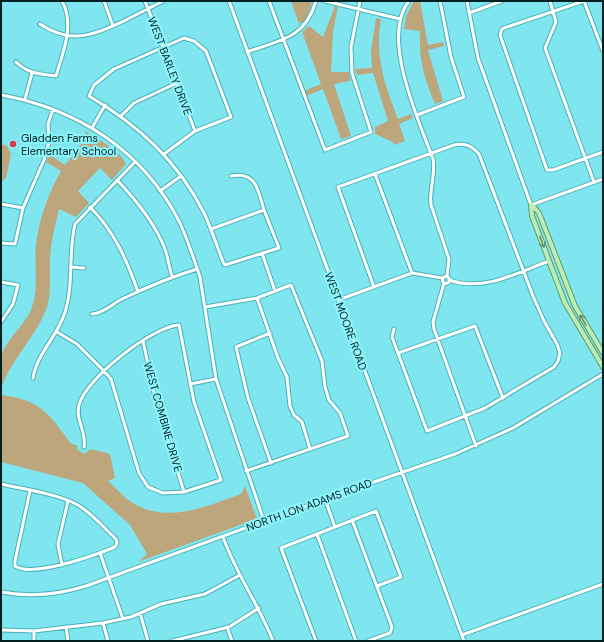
<svg xmlns="http://www.w3.org/2000/svg" width="604" height="642" font-family="'DM Sans',sans-serif">
	<style>
		.green { fill: #bda67c }
		.lines { fill: none; stroke-linecap: round; stroke-linejoin: round }
		.minor-casing { stroke: #46b1b9; stroke-width: 5 }
		.major-casing { stroke: #5e9c65; stroke-width: 6 }
		.minor { stroke: #fff; stroke-width: 3 }
		.major { stroke: #bcecb8; stroke-width: 4 }
		.oneway { stroke: #679074 }
		.poi-dot { fill: #d14147; stroke: #8df4fc; stroke-width: 1.5 }
		.labels { text-anchor: middle; stroke-width: 4; stroke-linejoin: round; paint-order: stroke }
		.street-label { font-size: 11px; fill: #001f21; stroke: #8df4fc }
		.poi-label { font-size: 11px; fill: #001f21; stroke: #8df4fc; text-anchor: start }
	</style>
	<rect width="100%" height="100%" fill="#7fe6ef"/>
	<path class="green" d="M291,1L312,2L307,19L299,24Z
		M414,1H420L428,45L443,42L444,46L428,50L443,101L435,104C424,76 419,62 420,31L404,29L406,16Z
		M335,6H338L333,31L331,72H349L350,81L334,84L351,136L341,139L323,89L306,96L304,91L321,84L302,32L309,26L323,37Z
		M376,18L381,19C374,55 385,86 398,119L411,114L413,118L399,124L405,141L394,145L393,142L375,134V127L388,121L373,73L357,75L355,69L372,68L371,51Z
		M85,131C95,137 123,153 126,164L112,180L100,168L78,191L89,203L76,217L59,209C55,226 51,241 50,258C49,274 52,291 47,307C36,337 11,359 1,389C1,380 0,369 1,359C3,341 27,324 32,307C39,286 34,264 36,243C40,217 48,194 61,171L46,162L50,155L65,165L86,138Z
		M1,144L7,146L11,154L6,178L2,181Z
		M1,395C39,399 50,414 71,444L77,445V449L84,454L91,449L110,454L115,478L108,481C117,489 125,499 136,505C171,523 207,506 241,494L245,486L257,519L138,562L147,554L130,525L83,483L1,462Z"/>
	<g class="lines">
		<g class="minor-casing">
			<path id="minor" d="M104,1L113,26
				M145,1L195,131
				M229,1L464,641
				M269,1L325,150L371,132L352,73L351,47L360,1
				M325,1L400,19
				M409,1C380,37 419,121 433,159C436,174 429,189 431,205L449,259L447,276
				M467,1L478,58L531,205L603,179
				M550,1L556,22L545,48L594,182
				M469,13L502,1
				M40,24C71,45 93,35 124,21C137,14 150,8 163,1
				M603,51L584,1L504,28L502,29L500,35L547,170H553L603,152
				M247,52C280,40 305,39 316,1
				M16,62C28,74 41,74 56,76C63,52 75,25 62,1
				M1,95C78,109 144,151 180,223C188,241 194,259 200,277L216,379L264,521
				M25,99L32,73
				M417,115L464,97L451,57L440,1
				M121,116L134,103L177,83
				M92,128L105,105
				M164,154L195,131L231,117L206,51L194,41L184,38L114,69L94,85L89,96C138,125 178,161 204,213C212,230 217,247 224,264L225,265L279,248C274,235 269,223 264,210C258,191 257,171 231,176
				M375,174L412,273
				M117,180C136,200 155,223 165,249C168,258 169,267 172,276
				M160,191L181,176
				M1,204L23,208
				M90,207C114,231 127,260 138,292
				M211,229L264,210
				M1,243L15,244L23,208L44,160L49,142L48,124L53,109
				M262,253L275,291
				M71,267L84,268
				M442.5 280a3.5 3.5 0 1 1 7 0a3.5 3.5 0 1 1-7 0Z
				M449,280C483,292 517,273 549,261
				M1,282L18,285L13,304L1,322
				M444,283L433,322L434,329L476,446
				M374,287L338,187L454,145C465,143 471,145 479,154L533,296L544,321L557,344L560,353L558,361L554,367L485,408L427,431L392,337L394,329
				M257,298L278,358L287,377L290,406L294,415L302,422L310,449
				M338,300L412,273L442,278
				M205,307L257,298L291,285L322,361L325,387L329,400L340,413L348,436L246,471
				M92,314C104,313 112,304 122,299C147,287 171,277 197,269
				M57,332L77,344L103,370L111,379L139,473L148,487L163,493L184,492L221,480L194,402L179,325C153,326 85,379 79,405C75,420 87,432 84,447
				M270,333L236,347L248,398L271,463
				M143,341L155,397L184,492
				M398,353L475,326L503,398
				M33,378C37,353 58,336 65,312C74,284 68,253 75,224L135,162
				M190,384L216,379
				M1,484C23,489 57,494 76,504C91,512 104,528 116,539L117,543L115,547C96,555 32,578 15,566V561L30,491
				M325,499L335,527
				M352,520L392,627L390,633L368,641
				M317,534L356,641
				M223,537C236,574 259,605 273,641
				M100,553L123,619
				M62,565L58,544L68,501
				M1,592C30,597 58,595 86,586L325,499L455,454L513,428L603,374
				M140,613L148,641
				M103,623L108,641
				M66,627L68,641
				M227,627L232,641
				M1,630L34,631L103,623L131,617L161,604L205,594L240,575
				M34,631V641
				M462,635L603,584
				M172,641L229,627L259,608
				M316,641L281,548L376,511L401,577L377,586"/>
		</g>
		<g class="major-casing">
			<path id="major" d="M531,205L532,216L565,303L603,367
				M532,205L539,213L575,306L603,353"/>
		</g>
		<use href="#minor" class="minor"/>
		<use href="#major" class="major"/>
	</g>
	<defs><path id="oneway-shaft" d="M-6 0H5M1.5-3L5.5 0L1.5 3" fill="none" stroke-width="1.6" stroke-linecap="round" stroke-linejoin="round"/></defs>
	<g class="oneway">
		<use href="#oneway-shaft" transform="translate(542 242) rotate(70)"/>
		<use href="#oneway-shaft" transform="translate(583 320) rotate(-119)"/>
	</g>
	<circle class="poi-dot" cx="13" cy="144" r="4"/>
	<g class="labels">
		<g class="street-label">
			<text transform="translate(170 66) rotate(69)" y="4">WEST BARLEY DRIVE</text>
			<text transform="translate(346 321) rotate(70)" y="4">WEST MOORE ROAD</text>
			<text transform="translate(163 417) rotate(74)" y="4">WEST COMBINE DRIVE</text>
			<text transform="translate(309 505) rotate(-20)" y="4">NORTH LON ADAMS ROAD</text>
		</g>
		<g class="poi-label">
			<text x="21" y="142">Gladden Farms<tspan x="21" dy="13">Elementary School</tspan></text>
		</g>
	</g>
	<rect width="604" height="642" fill="none" stroke="#001f21" stroke-width="4"/>
</svg>
